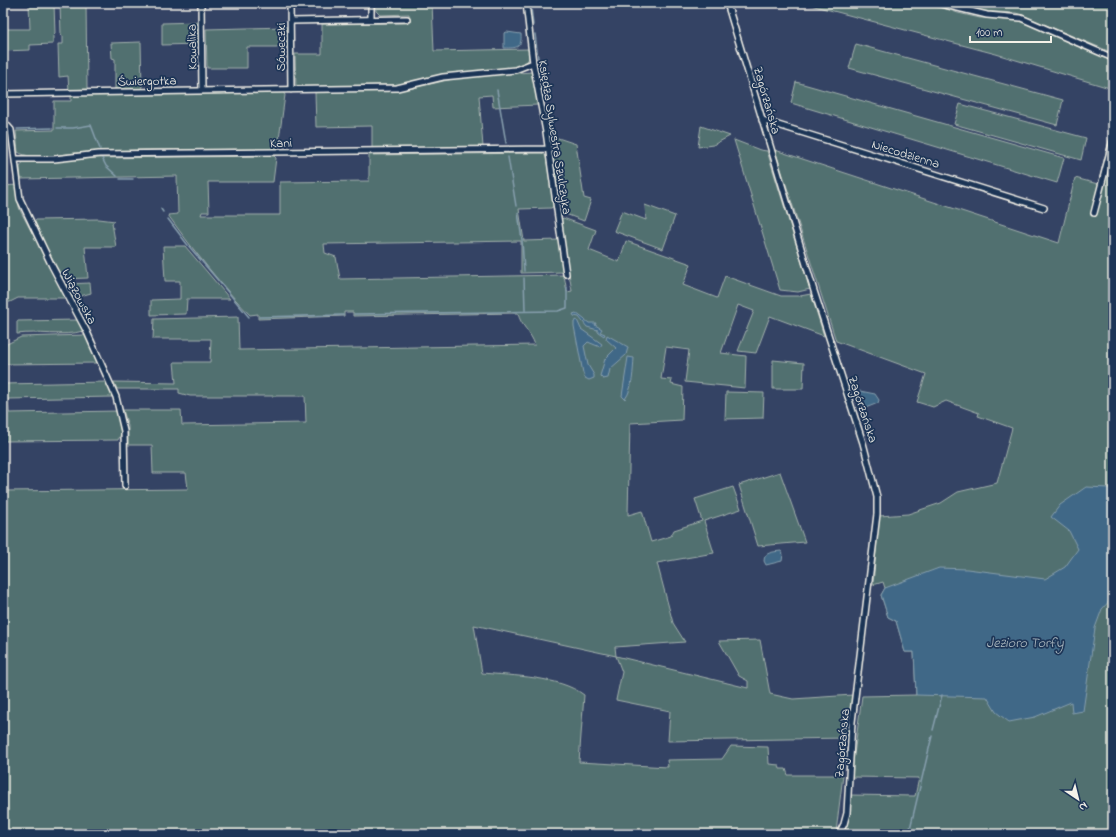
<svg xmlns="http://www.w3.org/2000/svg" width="1116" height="837" font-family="'Indie Flower',sans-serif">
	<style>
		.green { fill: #517070; stroke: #a2b0ac }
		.water { fill: #3f6887; stroke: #879fae }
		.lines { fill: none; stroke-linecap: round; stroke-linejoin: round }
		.stream { stroke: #879fae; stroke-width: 1.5 }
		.street-casing { stroke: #f4f1e8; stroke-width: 8 }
		.street { stroke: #1d3557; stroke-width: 5 }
		.labels { text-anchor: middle; stroke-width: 3.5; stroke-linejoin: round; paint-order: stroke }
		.street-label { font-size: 13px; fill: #f4f1e8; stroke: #1d3557 }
		.water-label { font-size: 14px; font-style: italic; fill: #b5c1c6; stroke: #1d3557 }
	</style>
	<rect width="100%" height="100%" fill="#344364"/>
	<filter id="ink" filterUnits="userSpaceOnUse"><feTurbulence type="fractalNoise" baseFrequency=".025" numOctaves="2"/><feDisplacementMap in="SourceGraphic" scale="8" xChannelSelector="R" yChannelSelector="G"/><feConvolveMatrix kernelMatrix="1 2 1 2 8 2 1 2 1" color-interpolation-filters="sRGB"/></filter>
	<g filter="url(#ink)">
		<path class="green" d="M86,3L87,89L69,90L68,76L59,77L58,44H63V36L61,34L60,4Z
			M376,3H432L434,51L529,49V58L526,63L513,68L445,76L410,84L296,88L295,54H322V24L409,23V14L380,15L376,11Z
			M803,3H930L958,13L980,18H1004L1025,22L1065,41L1113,61V89L996,54Z
			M944,3H1113V53L1027,17L1016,13L981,11Z
			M29,4H54L55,34L53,36V44L30,45V50L3,51V29H30Z
			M197,22L198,44L162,45V23Z
			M287,27V47H247V68H207L206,29Z
			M141,42L142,89H115V59L112,58L111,43Z
			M856,44L1063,100L1057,125L849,68Z
			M532,72L538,105L493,107L492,95L479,96L483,147L372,148V126L316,127L315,92L409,89L461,77Z
			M796,82L1064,158L1057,183L791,103Z
			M283,92L285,95L278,147L275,149C208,150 141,148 75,153C60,155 29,160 18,152L16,131L54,130V101H71V95Z
			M960,104L1086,138L1081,160L954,124Z
			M1113,125V834H3V491L188,489L186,473H153L152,445H128V426L123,410H181L182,425L306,423L305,396H190L179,393V389H117L114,382L176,383L174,362H210L211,339H153L154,319L238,317L239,350L535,345C531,332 520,325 518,313L353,316V312H344V316L258,319V314L250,315C220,284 193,250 168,215L178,214L177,176L21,179L20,167L23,162L98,158L274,156L276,158L273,182H208L209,212H202L201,215H280V182L369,181V155L542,153L546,156L554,206L551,208L519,209L524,241L559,240L564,272L521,273V241L324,244L325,253L336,257L340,279L564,275L567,292L572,291L560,221L563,218L596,230L589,250L619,262L626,241L691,264L683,285L717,298L725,276L781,296H800L811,294L824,336L770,316L756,353L738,351L754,311L738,305L721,353L746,356L745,388L685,382L689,350L666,347L661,379L672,380L671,384L683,387L682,420L630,423L628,515L642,511L651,542L671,536L674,530L702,521L695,499L733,487L741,509L704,521L714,553L657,563L673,623L685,642L615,647L616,656L748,688V681L739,676L719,641L760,640L770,694L793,699L853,695L847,738L668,741L670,711L616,700L622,672L616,656L474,625L482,673C513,676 559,676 584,695L579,762L668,767L667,760L722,759L731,746L768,747L769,764L779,765L780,769H786L788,775H843L836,832L845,830L850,795L915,796L919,778L851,777L862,696L916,695L914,652H905L896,621L888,617L881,595L885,588L883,582L873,585L879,516L908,514L941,503L958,492L997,483L1012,428L978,416L979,413L946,401L933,407L917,402L926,374L836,341L775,150L1059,243L1075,178L1098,184Z
			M701,126L730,136L713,145L698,147Z
			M549,135L576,144L584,198L591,200L584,221L563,213Z
			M734,140L760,150L767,151L810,289L798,292L780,290Z
			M17,185L19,207L21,212L67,298H18L10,302H3V186Z
			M645,205L675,216L663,249L614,231L622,211L646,220Z
			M99,219L115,221L112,223L116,247H85L88,278L63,279L33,222L36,220Z
			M163,246H185L230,299H187L186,314L151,315V300L180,299V281H165Z
			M90,283L91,293L73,298L66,284Z
			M78,320L83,331C63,337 38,331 17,334V321Z
			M85,335L98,363L3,364V346L21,337Z
			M773,360L804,363L803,389H773Z
			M107,382L112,397L8,399L9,413L118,411L121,434L118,440L3,441V384Z
			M726,392L764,393L763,418L725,419Z
			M780,472L805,542L758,546L739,485Z"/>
		<path class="water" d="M507,32L521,34C522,48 517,48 504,48V33Z
			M576,313L589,323H596L595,325L602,329L600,332L605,334L604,336L598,332V330L587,327L579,317L574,316L573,314Z
			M577,320L581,329L602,344L600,347L588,342L584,346L588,365L594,375V378L589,380L585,378L583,373L574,326V322Z
			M607,335L628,347L626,355L610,369L608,378L603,379L600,376L605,359L616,348L606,339Z
			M628,357L634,358C633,370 633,389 625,399L622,396Z
			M860,391L875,394L879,400L878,403L863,409L857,401L860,397L858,392Z
			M1086,487L1109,488L1113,491V597L1102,609L1095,628L1083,711L1072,713L1071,702L1035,717L1009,722L996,712L987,697L916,695L914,652H905L896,621L888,617L881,595L885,588L939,568L967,569L1045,579L1065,567L1078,549L1069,531L1051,517L1060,505Z
			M781,551L783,554L782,561L766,565L764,561C764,552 773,552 781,551Z"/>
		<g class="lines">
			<path class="stream" d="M531,7L533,25
				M535,34L544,106
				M497,90L506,143
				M545,114L547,122
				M3,117L7,120
				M57,128H73L91,125L100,149
				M17,129L52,128
				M508,157L516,206
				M102,158L106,166L117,176
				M554,172L560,211
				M120,179H133
				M161,209L163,212
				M518,213L522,240L524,271
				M168,219L187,244L249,317
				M524,278L525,310
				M354,314L558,311L567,308V287
				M259,317L343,315
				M933,730L942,695
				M909,833L932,736"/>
			<g class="street-casing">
				<path id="street" d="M201,3L202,90
					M290,3L291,90
					M371,3V19
					M526,3L533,63L546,132L566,274
					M727,3L814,291L863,443L877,497V514L852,722L847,813L844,824L839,834
					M937,3L987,15L1021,18L1113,58
					M291,21L407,19
					M3,94L397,88L443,77L515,70L533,63
					M762,120L1044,208
					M3,121L11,130L20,199L52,266L87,332L116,397L124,431L125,486
					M15,159H54L99,154L548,149
					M1094,213L1113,140"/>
			</g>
			<use href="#street" class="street"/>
		</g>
	</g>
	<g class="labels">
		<g class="street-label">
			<text transform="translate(191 47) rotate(-91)" y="5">Kowalika</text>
			<text transform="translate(280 47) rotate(-90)" y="5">Sóweczki</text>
			<text transform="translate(147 80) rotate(-1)" y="5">Świergotka</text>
			<text transform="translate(768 100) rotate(74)" y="5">Zagórzańska</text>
			<text transform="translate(556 137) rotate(81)" y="5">Księdza Sylwestra Szulczyka</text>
			<text transform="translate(281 142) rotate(-1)" y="5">Kani</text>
			<text transform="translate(906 153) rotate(17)" y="5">Niecodzienna</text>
			<text transform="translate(80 296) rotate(62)" y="5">Wiązowska</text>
			<text transform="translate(864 409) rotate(72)" y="5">Zagórzańska</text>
			<text transform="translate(841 743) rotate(-85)" y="5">Zagórzańska</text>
		</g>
		<g class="water-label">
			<text x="1025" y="647">Jezioro Torfy</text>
		</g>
	</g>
	<rect width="1116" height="837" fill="none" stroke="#1d3557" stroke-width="16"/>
	<rect x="8" y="8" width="1100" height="821" fill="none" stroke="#f4f1e8" stroke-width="1.5" filter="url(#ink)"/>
	<g transform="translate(1078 799) rotate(145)" stroke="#1d3557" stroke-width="3" paint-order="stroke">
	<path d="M0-3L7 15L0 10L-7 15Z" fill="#f4f1e8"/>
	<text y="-6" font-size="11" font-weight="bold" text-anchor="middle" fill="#f4f1e8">N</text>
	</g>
	<path d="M970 36v6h81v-6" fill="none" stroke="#f4f1e8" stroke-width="2"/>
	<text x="976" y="36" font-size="12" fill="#f4f1e8" stroke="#1d3557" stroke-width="3" paint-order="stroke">100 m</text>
</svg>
